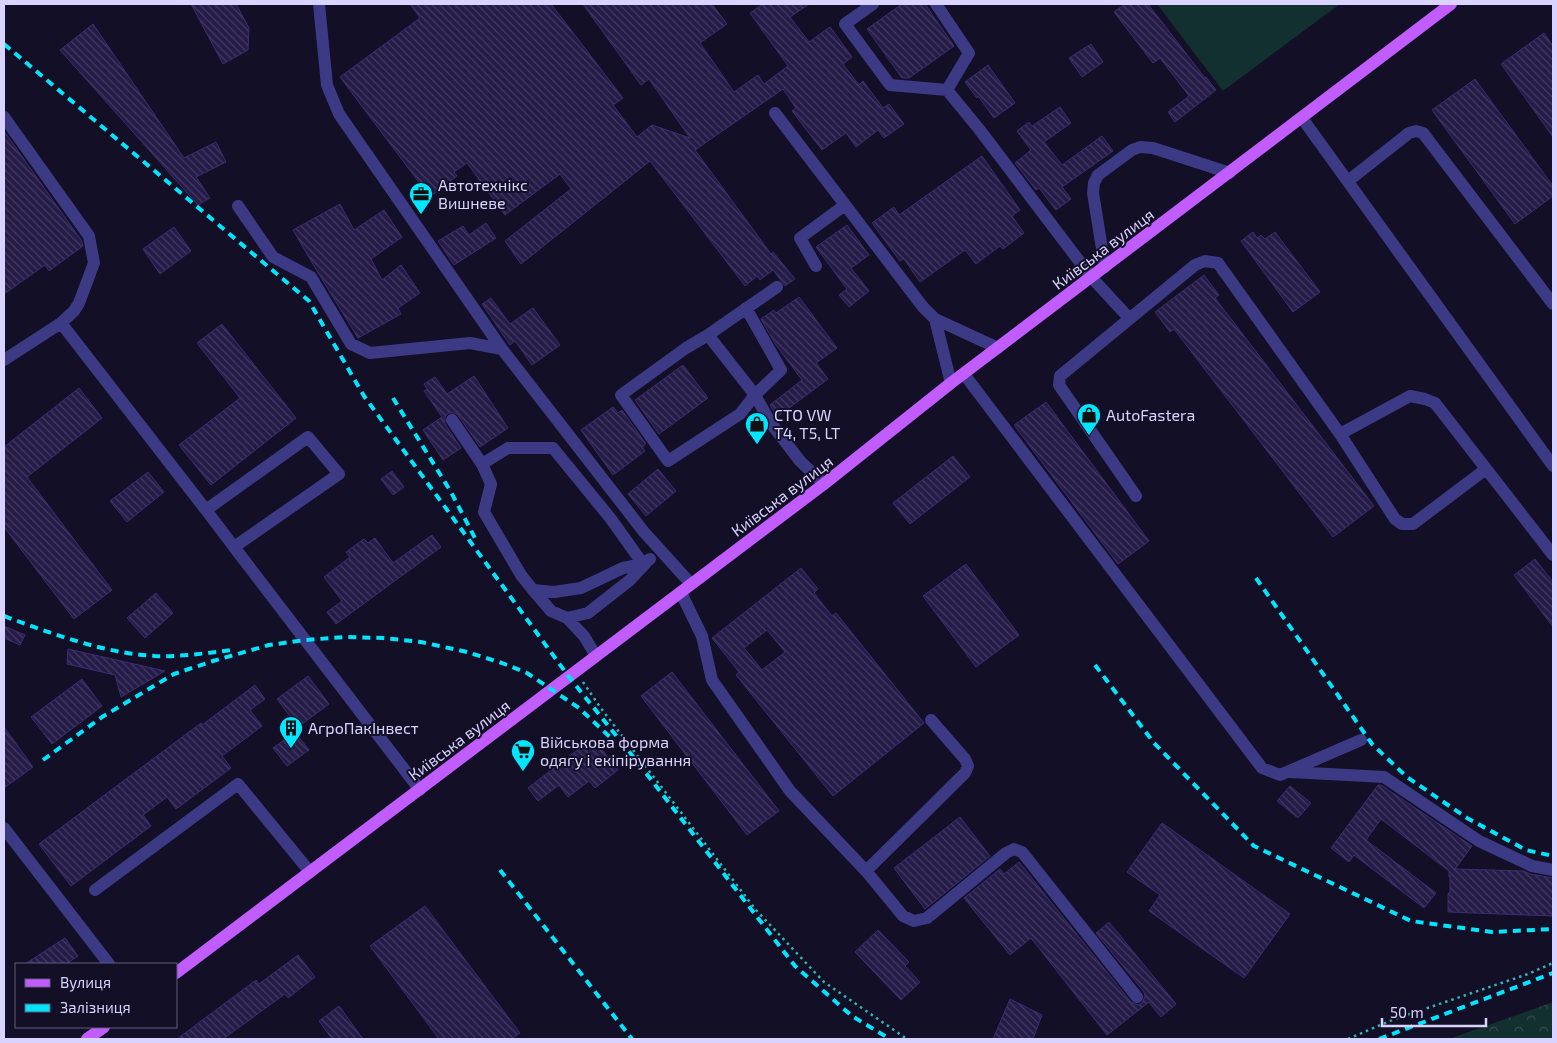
<svg xmlns="http://www.w3.org/2000/svg" width="1557" height="1043" font-family="'Exo 2',sans-serif">
	<style>
		.grass { fill: #12302f }
		.forest { fill: url(#forest-crowns) }
		.building { fill: url(#building-back-hatch); stroke: #3b2d73; fill-rule: evenodd }
		.lines { fill: none; stroke-linecap: round; stroke-linejoin: round }
		.path { stroke: #30b7af; stroke-width: 2.5; stroke-dasharray: 2.5 4; stroke-linecap: butt }
		.minor { stroke: #3d3a85; stroke-width: 12 }
		.major { stroke: #c15cfe; stroke-width: 12 }
		.rail { stroke: #01e5fe; stroke-width: 4; stroke-dasharray: 8 6; stroke-linecap: butt }
		.labels { text-anchor: middle; stroke-width: 4; stroke-linejoin: round; paint-order: stroke }
		.poi-label { font-size: 16px; fill: #d9d4ff; stroke: #130f26; text-anchor: start }
		.street-label { font-size: 16px; fill: #d9d4ff; stroke: #130f26 }
	</style>
	<defs>
		<pattern id="forest-crowns" width="20" height="18" patternUnits="userSpaceOnUse" patternTransform="scale(1.25)"><rect width="20" height="18" fill="#12302f"/><path d="M2 6a3 3 0 1 1 6 0M12 15a3 3 0 1 1 6 0" fill="none" stroke="#344d4e"/></pattern>
		<pattern id="building-back-hatch" width="6" height="6" patternUnits="userSpaceOnUse" patternTransform="scale(1.25)"><rect width="6" height="6" fill="#241b47"/><path d="M-1 5l2 2M0 0l6 6M5-1l2 2" fill="none" stroke="#433b63"/></pattern>
	</defs>
	<rect width="100%" height="100%" fill="#130f26"/>
	<path class="grass" d="M1157,4H1340L1223,91Z"/>
	<path class="forest" d="M1553,1002V1039H1449L1542,1006Z"/>
	<path class="building" d="M191,4H236L249,28L248,50L223,64Z
		M410,4H551L623,98L613,105L637,137L652,125L690,138L649,79L641,85L583,4H712L727,24L700,43L734,92L758,75L764,84L788,66L750,13L763,4H809L790,17L809,42L830,27L852,57L843,64L859,85L863,81L883,108L889,104L904,124L884,138L878,130L856,147L846,133L822,150L792,111L796,108L783,89L695,150L771,254L773,252L795,279L785,286L773,270L760,280L757,276L745,286L650,161L521,264L505,241L571,189L560,174L505,215L467,163L454,172L457,176L430,197L340,77L420,18Z
		M902,4H925L954,46L909,78H902L867,29Z
		M1125,4H1148L1205,78L1206,77L1216,90L1175,122L1168,112L1189,96L1160,58L1153,63L1114,12Z
		M93,24L184,158L216,142L226,162L196,177L210,198L198,205L60,50Z
		M1544,33L1553,46V137L1501,64Z
		M1091,44L1103,62L1082,77L1069,58Z
		M988,65L1015,103L994,118L978,96L977,98L965,82Z
		M1475,79L1553,186V196L1515,224L1432,110Z
		M1060,107L1071,123L1044,142L1062,165L1102,136L1113,151L1062,187L1071,199L1056,210L1039,188L1036,190L1015,163L1031,150L1017,131L1029,122L1032,126Z
		M4,131L81,240L83,246L49,271L45,265L4,294Z
		M982,156L1020,210L1012,216L1024,233L1003,249L1000,246L976,264L965,250L920,282L904,259L900,261L872,223L894,207L899,215Z
		M340,204L354,230L384,210L402,237L371,259L382,280L401,265L420,293L398,308L401,314L358,338L317,271L293,230Z
		M486,223L496,238L454,265L438,241L463,226L469,235Z
		M847,225L869,255L851,268L869,291L849,307L839,295L847,289L816,247Z
		M174,227L191,251L160,274L143,249Z
		M1253,232L1257,238L1261,235L1265,239L1275,232L1320,292L1293,312L1241,241Z
		M1204,275L1219,295L1215,298L1374,506L1333,537L1174,329L1170,332L1155,312Z
		M799,297L837,348L816,363L828,379L777,417L770,405L802,380L776,345L761,319L774,310L776,313Z
		M491,298L510,324L533,308L560,345L532,365L515,341L510,345L482,304Z
		M222,324L296,418L211,485L179,445L240,398L197,343Z
		M683,365L708,398L659,434L635,400Z
		M474,376L508,428L480,447L458,415L455,413H448L445,417V424L461,448L443,460L423,430L442,417L424,391L427,389L424,384L435,377L447,394Z
		M79,388L102,418L27,477L112,590L74,619L4,527V447Z
		M1046,402L1149,541L1118,564L1014,425Z
		M613,407L618,413L622,410L646,444L642,447L645,451L613,475L581,430Z
		M953,456L970,477L910,524L893,503Z
		M658,469L676,491L646,516L628,494Z
		M392,471L404,487L393,495L381,479Z
		M148,472L164,492L127,522L110,501Z
		M432,535L441,547L336,624L327,612L342,601L324,577L350,557L346,552L364,539L368,543L375,538L393,563Z
		M1535,559L1553,582V627L1514,575Z
		M966,564L1019,635L976,667L923,596Z
		M801,568L818,589L814,593L832,616L836,613L924,723L833,796L736,675L739,672L712,638ZM767,630L785,652L762,670L744,648Z
		M156,593L173,613L145,638L127,618Z
		M4,626L25,635L20,645L4,638Z
		M68,649L165,671L121,697L115,675L67,664Z
		M672,672L779,811L747,835L641,696Z
		M308,676L329,704L298,727L277,699Z
		M82,679L102,706L52,744L31,717Z
		M255,685L265,699L250,710L262,726L222,756L231,768L176,809L167,797L143,815L151,826L71,886L39,844L201,723L202,725Z
		M4,727L33,767L4,788Z
		M295,732L309,750L287,766L273,748Z
		M593,738L618,770L595,788L589,781L568,797L559,785L538,801L528,788Z
		M1378,785H1381L1472,846L1455,869L1524,871L1530,874L1553,878V916L1448,912V893H1450V875L1449,877V871L1381,819L1366,840L1436,893L1424,908L1354,855L1349,862L1331,848Z
		M1290,786L1311,803L1298,818L1277,801Z
		M960,817L990,856L925,909L894,868Z
		M1162,823L1290,914L1244,978L1149,911L1160,895L1127,872Z
		M1019,862L1131,1002L1138,1005L1142,1003L1145,996L1144,992L1096,933L1109,922L1176,1004L1161,1017L1149,1002L1107,1035L1031,938L1010,955L964,898L1000,869L1004,874Z
		M425,906L520,1033L512,1039H439L370,946Z
		M878,930L909,962L905,966L920,982L901,1000L855,952Z
		M65,938L78,956L66,964H25Z
		M298,955L315,977L288,998L285,994L223,1039H177L256,980L259,984Z
		M1010,999L1042,1015L1033,1039H993Z
		M339,1006L363,1039H332L319,1021Z"/>
	<g class="lines">
		<path class="path" d="M583,682L600,707L756,910L824,982L907,1039
			M1348,1039L1392,1020L1528,974L1553,963"/>
		<path class="minor" d="M319,4L327,85L339,114L502,349L644,532L691,584
			M873,4L845,24L890,85L947,90L979,129L1092,278L1129,318
			M936,4L969,53L947,90
			M775,113L923,307L935,319
			M4,117L89,236L94,263L79,303L74,311L61,323L4,360
			M1302,118L1553,466
			M1348,181L1409,133L1416,131L1423,133L1553,304
			M238,206L273,257L311,277L351,344L370,353L470,343L502,349
			M816,266L800,238L845,205
			M1105,267L1093,193L1094,183L1098,175L1132,150L1140,147L1153,148L1230,173
			M777,287L708,335L755,395L770,422L800,461L824,484
			M61,323L206,510
			M708,335L686,348L621,395L668,461L740,414L755,395L781,370L746,308
			M964,374L1262,768L1280,775L1361,740
			M951,383L935,319L998,348
			M452,420L482,464
			M1340,434L1410,396L1425,399L1435,403L1553,555
			M1136,496L1059,385L1060,376L1195,265L1205,261L1218,263L1340,434L1395,519L1402,524H1413L1486,469
			M234,547L206,510L308,437L339,474L234,547L420,790
			M643,564L611,519L553,448H508L482,464L491,484L484,512L521,575L533,590L554,592L581,588L623,568L643,564L650,559
			M533,590L551,611L567,618L588,613L630,580L646,563
			M681,593L702,636L712,680L790,791L866,871L903,916L914,921L927,918L1006,853L1014,849L1022,852L1137,997
			M567,618L584,636L596,656
			M1291,772L1384,777L1479,841L1532,866L1553,870
			M4,828L109,964
			M866,871L965,773L968,766L965,759L931,720
			M95,890L238,784L310,872"/>
		<path class="major" d="M176,973L824,484L951,383L1451,4
			M87,1039L104,1027"/>
		<path class="rail" d="M4,44L309,301L364,396L569,677L639,764L795,966L852,1016L890,1039
			M393,398L451,492L477,542
			M1256,578L1372,744L1407,777L1467,818L1526,850L1553,856
			M4,616C53,634 103,653 155,656C181,657 207,653 232,650
			M1095,665L1154,743L1254,846L1411,921L1492,932L1553,929
			M43,760L102,717L174,674L213,661L269,645L305,640L346,637L383,638L421,642L467,652L502,663L527,673L579,708L612,739
			M500,870L632,1039
			M1379,1039L1553,973"/>
	</g>
	<defs>
		<g id="office-pin" transform="scale(1.25)"><path d="M0 17L-7.5 6A9.5 9.5 0 1 1 7.5 6Z" fill="#01e5fe" stroke="#130f26"/><path d="M-6-3h4V-5.5h4V-3h4V5H-6ZM-1-4.5V-3h2v-1.5ZM-6 0V1H6V0Z" fill="#111"/></g>
		<g id="shop-pin" transform="scale(1.25)"><path d="M0 17L-7.5 6A9.5 9.5 0 1 1 7.5 6Z" fill="#01e5fe" stroke="#130f26"/><path d="M-5-2.5h2.3a2.7 3.5 0 0 1 5.4 0H5L5.5 6h-11ZM-1.5-2.5h3a1.5 2.3 0 0 0-3 0Z" fill="#111"/></g>
		<g id="building-pin" transform="scale(1.25)"><path d="M0 17L-7.5 6A9.5 9.5 0 1 1 7.5 6Z" fill="#01e5fe" stroke="#130f26"/><path d="M-4-6H4V6H1V3H-1V6H-4ZM-2.5-4.3h1.7v1.8h-1.7ZM.8-4.3h1.7v1.8H.8ZM-2.5-1h1.7V.8h-1.7ZM.8-1h1.7V.8H.8Z" fill="#111"/></g>
		<g id="supermarket-pin" transform="scale(1.25)"><path d="M0 17L-7.5 6A9.5 9.5 0 1 1 7.5 6Z" fill="#01e5fe" stroke="#130f26"/><path d="M-6-5.5h2.5l.6 2H6L4.5 2H-2.5L-4.4-4H-6ZM-1.5 3.2a1.3 1.3 0 1 0 .1 0ZM3 3.2a1.3 1.3 0 1 0 .1 0Z" fill="#111"/></g>
	</defs>
	<g fill-rule="evenodd">
		<use href="#office-pin" x="421" y="194"/>
		<use href="#shop-pin" x="1089" y="415"/>
		<use href="#shop-pin" x="757" y="424"/>
		<use href="#building-pin" x="291" y="728"/>
		<use href="#supermarket-pin" x="523" y="751"/>
	</g>
	<g class="labels">
		<g class="poi-label">
			<text x="438" y="191">Автотехнікс<tspan x="438" dy="18">Вишневе</tspan></text>
			<text x="774" y="421">СТО VW<tspan x="774" dy="18">T4, T5, LT</tspan></text>
			<text x="1106" y="421">AutoFastera</text>
			<text x="308" y="734">АгроПакІнвест</text>
			<text x="540" y="748">Військова форма<tspan x="540" dy="18">одягу і екіпірування</tspan></text>
		</g>
		<g class="street-label">
			<text transform="translate(1103 249) rotate(-37)" y="6">Київська вулиця</text>
			<text transform="translate(782 496) rotate(-37)" y="6">Київська вулиця</text>
			<text transform="translate(459 740) rotate(-37)" y="6">Київська вулиця</text>
		</g>
	</g>
	<rect width="1557" height="1043" fill="none" stroke="#d9d4ff" stroke-width="10"/>
	<rect x="15" y="963" width="162" height="65" fill="#130f26" stroke="#625e7d"/>
	<rect x="25" y="979" width="25" height="8" fill="#c15cfe" stroke="#625e7d"/>
	<text x="60" y="988" font-size="15" fill="#d9d4ff">Вулиця</text>
	<rect x="25" y="1004" width="25" height="8" fill="#01e5fe" stroke="#625e7d"/>
	<text x="60" y="1013" font-size="15" fill="#d9d4ff">Залізниця</text>
	<path d="M1382 1018v8h104v-8" fill="none" stroke="#d9d4ff" stroke-width="2.5"/>
	<text x="1390" y="1018" font-size="15" fill="#d9d4ff" stroke="#130f26" stroke-width="4" paint-order="stroke">50 m</text>
</svg>
